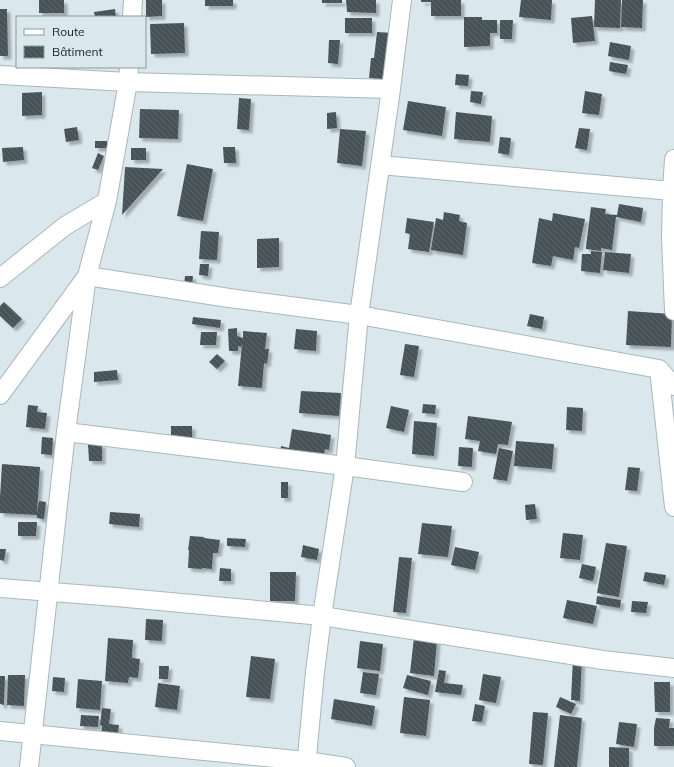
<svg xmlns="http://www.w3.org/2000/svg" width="674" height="767" font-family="Mulish,sans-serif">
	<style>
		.building { fill: url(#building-back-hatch); filter: url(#shadow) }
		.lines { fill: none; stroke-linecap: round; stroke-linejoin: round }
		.minor-casing { stroke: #a9b7bb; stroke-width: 20 }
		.minor { stroke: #fff; stroke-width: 18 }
	</style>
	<defs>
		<pattern id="building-back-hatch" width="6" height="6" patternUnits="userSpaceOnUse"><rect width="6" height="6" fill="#465357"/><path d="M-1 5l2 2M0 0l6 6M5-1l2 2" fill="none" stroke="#5d686b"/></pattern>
		<filter id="shadow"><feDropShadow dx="3.5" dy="3.5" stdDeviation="1" flood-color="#0004"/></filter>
	</defs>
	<rect width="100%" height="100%" fill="#dae8ed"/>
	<path class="building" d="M39,0H64V13H39Z
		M146,0H162V16L146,17Z
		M205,0H233V6H205Z
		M322,0H342V3H322Z
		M346,0H376V13L347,12Z
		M421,0H461V16H431V2H421Z
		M521,0H552L551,20L519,17Z
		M595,0H621L620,28L594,27Z
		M622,0H643L642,28L621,27Z
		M0,9H7L8,56H0Z
		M115,9L116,17H95L94,12Z
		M592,16L595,41L573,43L571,18Z
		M464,17H482V20H497V33H490V46L464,47Z
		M345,18H372V33H345Z
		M500,20H513L512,39H500Z
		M184,23L185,53L151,54L150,24Z
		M377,32L393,33L388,80L369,78L371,58H374Z
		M329,40H340L338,64L328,63Z
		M610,42L631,46L629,60L608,56Z
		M610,62L628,65L626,74L609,71Z
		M456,74L469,75L468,86L455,85Z
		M471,91L483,92L481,104L470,102Z
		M585,91L602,94L599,115L582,113Z
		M42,92V115L22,116V93Z
		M239,98L251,99L249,130L237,129Z
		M408,101L446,107L442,136L403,130Z
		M140,109L179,110L178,139L139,138Z
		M336,112L337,128L327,129V113Z
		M456,112L492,116L490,142L454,139Z
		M77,127L79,140L66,142L64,129Z
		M579,128L590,129L587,150L575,148Z
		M340,129L366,131L362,166L337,163Z
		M500,137L511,138L509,155L498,153Z
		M95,141H107V148H95Z
		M23,147L24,160L3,162L2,148Z
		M223,147H235L236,163H224Z
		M131,148H146V160H131Z
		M98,153L104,156L98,170L92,168Z
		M187,164L213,169L203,221L177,216Z
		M125,167L163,169L122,215L125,168Z
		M619,204L643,208L641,222L616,217L612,250L601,248V251L586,249V246L591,207L606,209L605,214L617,215Z
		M444,212L460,215L459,221L467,223L463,255L431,250L436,218L443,220Z
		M553,213L585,219L579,248L575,247L573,260L553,256L551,266L532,263L539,218L552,221Z
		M407,218L434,222L429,252L408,249L410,234L405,233Z
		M201,231L219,232L217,260L199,259Z
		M279,238V267L257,268V239Z
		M591,251L602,252L600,273L581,271L582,254H591Z
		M605,252L631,254L629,273L603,270Z
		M200,264H209L208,276L199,275Z
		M185,276H193L192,286H184Z
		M4,302L22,319L13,328L0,316V306Z
		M628,311L672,314L671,347L626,345Z
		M530,314L544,317L542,329L527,326Z
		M193,317L221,320L220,328L192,324Z
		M237,328V336L243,338V331L267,333L265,349H269L267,364L264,363L262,388L238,386L242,344L241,347L238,346V351H229L228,329Z
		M296,329L317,331L316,351L294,349Z
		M201,332H217L216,345H200Z
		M405,344L419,346L414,377L400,375Z
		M217,354L225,361L217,369L209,362Z
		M117,370L118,380L94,382V372Z
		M301,391L341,393L339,416L299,413Z
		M423,404L436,405L435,414L422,413Z
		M28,405L38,406L37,412L47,413L45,429L26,427Z
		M391,406L409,410L404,432L386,428Z
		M567,407L583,408L582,431L566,430Z
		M468,416L512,422L508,445L498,444L496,454L478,451L480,441L465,439Z
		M414,421L437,423L434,456L412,454Z
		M171,426H192V441H171Z
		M292,429L331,435L329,450L325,449L323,460L280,454L281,446L289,448Z
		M42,437L53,438L52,455L41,454Z
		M516,441L554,444L552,469L514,466Z
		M88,444H102V461H89Z
		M459,447L473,448L472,467L458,466Z
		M499,448L513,451L507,481L493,479Z
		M2,464L40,467L37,513L39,501L46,502L44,519L37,518V515L0,513V497Z
		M628,467L640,468L637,491L625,490Z
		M281,482H288V498H281Z
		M535,504L537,519L526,520L525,505Z
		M110,512L140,514L139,527L109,524Z
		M18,522H37L36,536H18Z
		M422,523L452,526L448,557L418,554Z
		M563,533L583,535L580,560L560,558Z
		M190,536L204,537V538L220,540L218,553H213L212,569L202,568V569L188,568L189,550H188Z
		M227,538L246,539L245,547L227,546Z
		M606,543L627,546L619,597L597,593Z
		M303,545L319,549L317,560L301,557Z
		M455,547L479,552L475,570L451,565Z
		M0,549H6L4,561L0,560Z
		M399,557L412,558L406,613L393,612Z
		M582,564L596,567L593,581L579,578Z
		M220,568L231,569V581H219Z
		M270,572H296L295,601H270Z
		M645,572L666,575L664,585L643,581Z
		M597,596L621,600L620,608L596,604Z
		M567,600L597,606L593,624L563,618Z
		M632,601L648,602L646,613L631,612Z
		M146,619L163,620L162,641L145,640Z
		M414,637L437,640L434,676L410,673Z
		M108,638L133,640L132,658L140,659L138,678L129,677L128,683L105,681Z
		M360,641L383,644L380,671L357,668Z
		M251,656L275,659L270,699L246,697Z
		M573,657H582L580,701L571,700Z
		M159,666H169L168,679H159Z
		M439,670L446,671L444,683L463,685L461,695L435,692Z
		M363,672L379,674L376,695L360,693Z
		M483,674L501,677L496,703L479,700Z
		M8,675H25L24,706L7,705Z
		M407,675L431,681L428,695L403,688Z
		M0,676H5L4,705L0,704Z
		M53,677L65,678L64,692L52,691Z
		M78,679L102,681L100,710L76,708Z
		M654,682H670V712H655Z
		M158,683L180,686L177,710L155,707Z
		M404,697L430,700L426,736L400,733Z
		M560,697L576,704L571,714L556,707Z
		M334,699L375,706L372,726L331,719Z
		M475,704L485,706L482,722L472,721Z
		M102,708L111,709L109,724L119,725L117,739L101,737L102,726L100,725Z
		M533,712L548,713L543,765L529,764Z
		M81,715L99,716L98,727L80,726Z
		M560,715L582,718L577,767H554Z
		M656,718L670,719L669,728H674V746H654V728Z
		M619,722L637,724L634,747L616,744Z
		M609,747L629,748V767H609Z"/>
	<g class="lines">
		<g class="minor-casing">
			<path id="minor" d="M132,17L133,0
				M0,75L128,82L391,89
				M380,165L672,191L671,238H674
				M672,191L674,159
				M671,238L674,311
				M0,278L65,226L107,201L128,82L129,67
				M659,369L674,507
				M0,395L87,276L107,201
				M66,432L345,466L463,482
				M0,588L116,597L322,616L603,660L674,668
				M0,731L306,761L346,767
				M29,767L66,432L87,276L229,298L359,315L659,369L674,386
				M306,767L315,672L322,616L345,466L359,315L391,89L402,0"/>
		</g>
		<use href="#minor" class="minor"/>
	</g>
	<rect x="16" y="16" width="130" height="52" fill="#dae8ed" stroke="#8e989c"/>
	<rect x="24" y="29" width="20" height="6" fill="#ffffff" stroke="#8e989c"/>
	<text x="52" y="36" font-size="12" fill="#1b2022">Route</text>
	<rect x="24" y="46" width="20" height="12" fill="url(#building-back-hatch)" stroke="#8e989c"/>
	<text x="52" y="56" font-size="12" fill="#1b2022">Bâtiment</text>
</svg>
